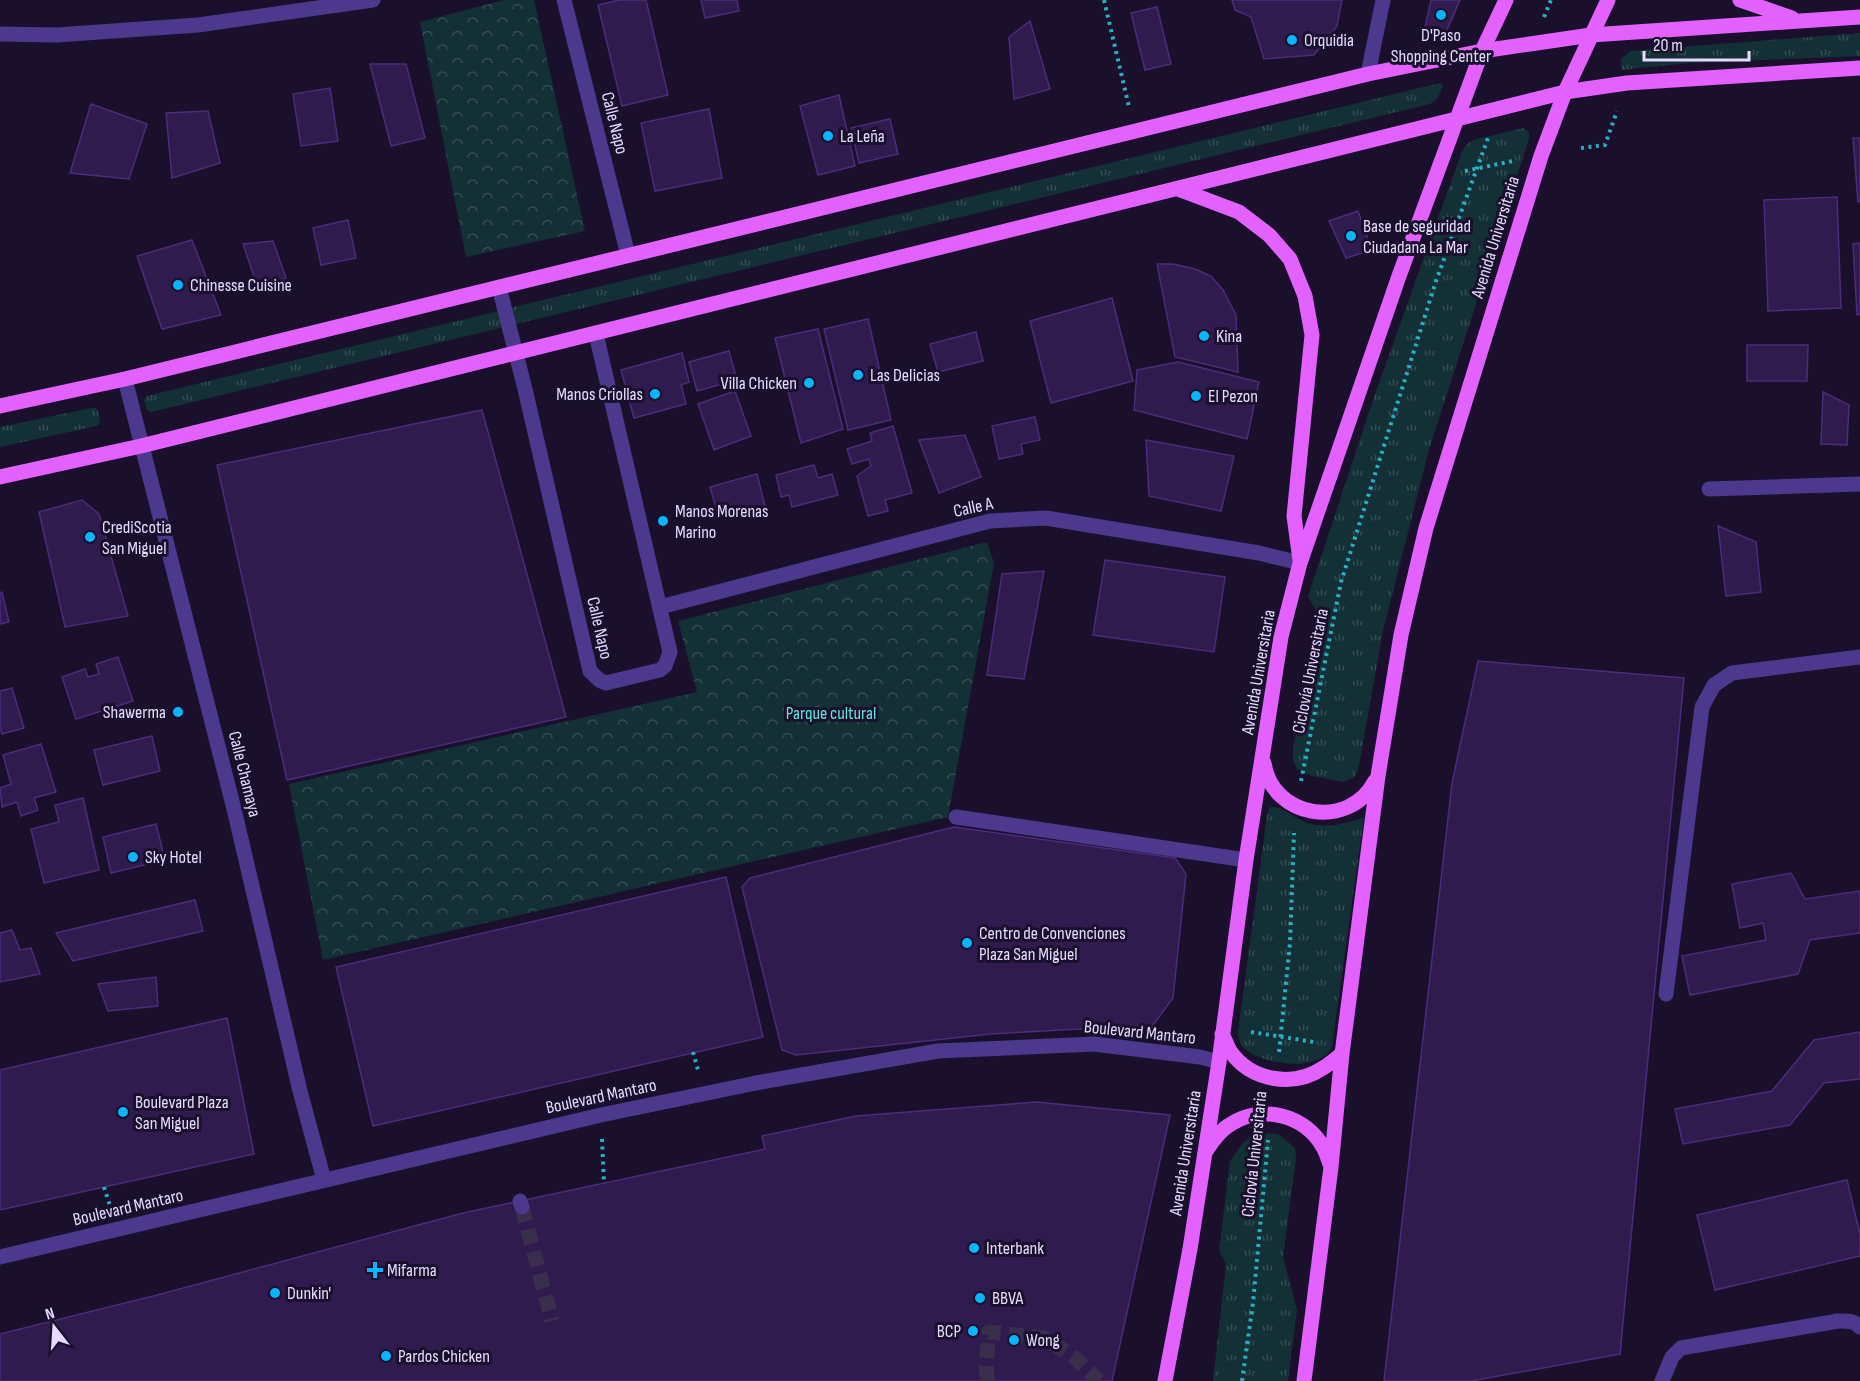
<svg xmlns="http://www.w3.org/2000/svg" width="1860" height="1381" font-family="'Sofia Sans Condensed',sans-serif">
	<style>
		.grass { fill: url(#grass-tufts) }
		.park { fill: url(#park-crowns) }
		.building { fill: #2f1b4e; stroke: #4b2b7b; stroke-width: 1.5 }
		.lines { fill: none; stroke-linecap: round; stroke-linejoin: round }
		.minor-tunnel { stroke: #392e4c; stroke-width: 15; stroke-dasharray: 15 8; stroke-linecap: butt }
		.path { stroke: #29afc4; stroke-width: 4; stroke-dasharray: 3 4.5; stroke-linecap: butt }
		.minor { stroke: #4c388d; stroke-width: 15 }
		.major { stroke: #e362ff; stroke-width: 15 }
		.poi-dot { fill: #07b5ff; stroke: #1a102c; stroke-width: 2 }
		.labels { text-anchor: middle; stroke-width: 6; stroke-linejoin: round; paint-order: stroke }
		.poi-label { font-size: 18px; fill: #e6dbff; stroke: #1a102c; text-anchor: start }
		.street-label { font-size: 18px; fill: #e6dbff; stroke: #1a102c }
		.park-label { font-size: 18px; fill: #5ee7e0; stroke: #1a102c }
	</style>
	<defs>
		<pattern id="grass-tufts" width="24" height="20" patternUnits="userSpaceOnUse" patternTransform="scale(1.5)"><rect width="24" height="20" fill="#123036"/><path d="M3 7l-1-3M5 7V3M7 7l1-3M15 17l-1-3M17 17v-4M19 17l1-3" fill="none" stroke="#344d54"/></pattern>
		<pattern id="park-crowns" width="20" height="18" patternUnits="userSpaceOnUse" patternTransform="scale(1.5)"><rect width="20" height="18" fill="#123036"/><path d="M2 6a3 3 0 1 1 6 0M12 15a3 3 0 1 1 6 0" fill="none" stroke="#344d54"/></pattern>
	</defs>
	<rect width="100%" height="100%" fill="#1a102c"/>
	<path class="grass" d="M1860,33V56L1689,63L1621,70V59L1630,51Z
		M1440,83L1443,86L1437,99L1430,104L151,412L147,410L144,400L147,396Z
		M1523,128L1529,132V139L1428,453L1383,631L1359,765L1355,777L1344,782L1312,776L1297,769L1293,760V748L1320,618L1308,596L1374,397L1461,154L1466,145L1473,140Z
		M91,408H96C99,413 101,419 99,425L96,426L0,447V427Z
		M1270,807C1282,807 1290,814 1300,820C1321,830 1343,825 1364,817L1332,1046C1322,1074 1258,1065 1242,1046C1239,1042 1239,1036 1238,1032L1267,815Z
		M1256,1133L1278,1134L1295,1148L1296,1158L1283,1257L1297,1310L1288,1381H1213L1226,1264L1219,1250L1230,1161L1243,1143Z"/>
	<path class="park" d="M504,0H534L585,231L466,257L420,22Z
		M987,542L994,563L948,817L323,960L289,784L697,692L678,621Z"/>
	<path class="building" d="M619,0H646L668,95L622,106L598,5Z
		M701,0H737L739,11L705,18Z
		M1232,0H1342L1337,26L1314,55L1264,59L1251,17L1235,10Z
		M1431,0H1460L1447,30L1424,32Z
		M1157,7L1171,64L1145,70L1131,13Z
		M1030,21L1050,89L1014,99L1009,37Z
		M370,64H406L425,138L391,146Z
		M330,88L338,141L301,146L293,94Z
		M839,95L855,166L818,175L800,106Z
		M91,104L147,124L129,179L70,173Z
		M709,109L722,178L655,191L641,123Z
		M208,111L220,163L172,178L166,113Z
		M890,119L898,154L859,163L851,128Z
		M1853,138H1860V201L1858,202Z
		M1837,197L1841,308L1768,311L1764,200Z
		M1358,211L1372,250L1346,258L1329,221Z
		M348,220L356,258L321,265L313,228Z
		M192,240L221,315L162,329L137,256Z
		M273,241L286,278L258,288L243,244Z
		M1860,243V314L1857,315L1853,244Z
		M1157,264H1173L1195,269L1211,276L1223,290L1236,315L1238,372L1175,357Z
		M1112,298L1133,381L1051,403L1030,321Z
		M868,319L891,420L848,430L824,329Z
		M818,329L843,429L801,443L775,338Z
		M976,332L983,361L938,372L930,344Z
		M1747,345H1808L1807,381H1747Z
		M729,351L737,380L697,391L689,362Z
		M682,353L689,382L681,385L686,404L634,418L621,370Z
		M1178,362L1259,382L1247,439L1134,410L1137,370Z
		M735,391L751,436L714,450L698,404Z
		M1823,392L1849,405L1847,445L1821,444Z
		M482,410L566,717L287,780L217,465Z
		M1035,417L1040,440L1021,444L1023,454L999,459L992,426Z
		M893,426L912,493L885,500L888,511L868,516L857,476L871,466L869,459L852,464L847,449L872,441L870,433Z
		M965,435L981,477L939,493L919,440Z
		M1146,440L1234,456L1221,511L1149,496Z
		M814,465L818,478L832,474L838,495L792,507L789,495L781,497L776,475Z
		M757,474L765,506L719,518L710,487Z
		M82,500L99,514L128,616L65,627L39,512Z
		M1718,526L1756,542L1761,592L1726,596Z
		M1105,560L1225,577L1214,652L1093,635Z
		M1044,571L1024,679L987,675L1002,574Z
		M2,592L9,622L0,624V593Z
		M118,657L133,701L76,719L62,677L85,669L88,677L99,674L96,664Z
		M1478,661L1684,678L1620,1354L1471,1381H1384L1452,783Z
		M12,688L24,728L2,734L0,726V691Z
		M152,736L160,771L103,785L94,750Z
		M41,744L56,792L34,798L38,810L21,816L17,802L2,807L0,788L11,784L3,755Z
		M83,798L99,870L44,883L31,829L59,822L55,805Z
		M156,824L165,860L111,873L103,837Z
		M954,827L1175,858L1186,874L1173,998L1153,1025L991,1034L796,1055L782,1050L742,887L750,878Z
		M1791,873L1805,899L1860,891V933L1810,940L1798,974L1690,995L1682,956L1766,940L1763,923L1740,928L1732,884Z
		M726,877L763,1037L373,1126L336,967Z
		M195,900L203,931L73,961L56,933Z
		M12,930L20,950L31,948L40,974L0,982V933Z
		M156,977L158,1006L108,1011L98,984Z
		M227,1018L254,1154L0,1210V1070Z
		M1860,1032V1079L1824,1083L1790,1125L1683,1144L1675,1109L1772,1091L1814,1040Z
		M1036,1102L1170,1115L1112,1381H0V1334L161,1294L463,1213L765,1149L762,1136L856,1116Z
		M1847,1180L1860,1234V1256L1715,1290L1697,1215Z"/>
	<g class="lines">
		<path class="minor-tunnel" d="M522,1207L552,1321
			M988,1381L986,1367L989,1332L1045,1338L1074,1357L1099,1381"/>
		<path class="path" d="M1104,0L1129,107
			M1544,17L1551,0
			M1581,148L1605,145L1617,111
			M1465,171L1513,161
			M1301,781L1341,582L1436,281L1488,138
			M1251,1032L1314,1042
			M693,1052L698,1070
			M1279,1052L1290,943L1294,833
			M602,1139L604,1183
			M104,1187L110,1206
			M1242,1381L1253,1303L1268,1140"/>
		<path class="minor" d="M564,0L628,255
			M0,34L57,35L198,25L373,0
			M1368,74L1383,0
			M499,287L525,389L590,671L599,680L606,683L660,670L665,666L670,652L596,334
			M125,379L234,809L300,1091L324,1180
			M1709,489L1860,484
			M660,607L990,521L1046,518L1259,553L1300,563
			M956,817L1246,860
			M1666,994L1702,707L1714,685L1732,673L1860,657
			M520,1201L522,1207
			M0,1257L601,1115L756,1083L938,1051L1094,1044L1200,1057L1219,1062
			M1662,1381L1672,1357L1681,1348L1838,1321C1846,1321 1854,1320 1860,1327"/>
		<path class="major" d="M1740,0L1792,18
			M1178,189L1239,212L1269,235L1290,259L1305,296L1312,335L1294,516L1300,560
			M0,406L125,379L1368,74L1482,51L1591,35L1860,17
			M0,477L141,446L1565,92L1627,83L1860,68
			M1264,763C1272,818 1349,831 1375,781
			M1222,1034C1225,1039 1227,1046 1230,1051C1251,1081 1293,1088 1323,1068C1330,1064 1336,1058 1342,1054
			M1206,1151C1213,1140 1220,1130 1231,1124C1262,1104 1305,1115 1323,1147C1326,1152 1328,1159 1330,1164
			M1165,1381L1190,1249L1219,1062L1246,860L1281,637L1300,563L1399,276L1482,51L1506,0
			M1304,1381L1331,1167L1342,1054L1378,776L1401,635L1426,528L1541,156L1565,92L1608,0"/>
	</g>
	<g class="poi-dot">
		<circle cx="1441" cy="15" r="6"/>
		<circle cx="1292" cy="40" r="6"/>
		<circle cx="828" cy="136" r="6"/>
		<circle cx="1351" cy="236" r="6"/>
		<circle cx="178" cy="285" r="6"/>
		<circle cx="1204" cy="336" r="6"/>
		<circle cx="858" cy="375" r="6"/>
		<circle cx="809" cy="383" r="6"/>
		<circle cx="655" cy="394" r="6"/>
		<circle cx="1196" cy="396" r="6"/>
		<circle cx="663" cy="521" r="6"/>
		<circle cx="90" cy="537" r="6"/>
		<circle cx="178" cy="712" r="6"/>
		<circle cx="133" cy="857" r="6"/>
		<circle cx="967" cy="943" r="6"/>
		<circle cx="123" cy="1112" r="6"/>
		<circle cx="974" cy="1248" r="6"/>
		<path d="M372 1261h6v6h6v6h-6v6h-6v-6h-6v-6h6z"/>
		<circle cx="275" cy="1293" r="6"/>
		<circle cx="980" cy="1298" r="6"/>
		<circle cx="973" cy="1331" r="6"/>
		<circle cx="1014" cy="1340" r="6"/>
		<circle cx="386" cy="1356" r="6"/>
	</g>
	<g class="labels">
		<g class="poi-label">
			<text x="1441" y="41" text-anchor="middle">D'Paso<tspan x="1441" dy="21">Shopping Center</tspan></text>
			<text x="1304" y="46">Orquidia</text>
			<text x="840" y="142">La Leña</text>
			<text x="1363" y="232">Base de seguridad<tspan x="1363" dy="21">Ciudadana La Mar</tspan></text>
			<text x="190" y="291">Chinesse Cuisine</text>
			<text x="1216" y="342">Kina</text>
			<text x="870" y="381">Las Delicias</text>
			<text x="797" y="389" text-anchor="end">Villa Chicken</text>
			<text x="643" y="400" text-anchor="end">Manos Criollas</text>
			<text x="1208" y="402">El Pezon</text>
			<text x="675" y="517">Manos Morenas<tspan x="675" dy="21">Marino</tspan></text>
			<text x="102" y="533">CrediScotia<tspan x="102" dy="21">San Miguel</tspan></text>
			<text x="166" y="718" text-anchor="end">Shawerma</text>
			<text x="145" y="863">Sky Hotel</text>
			<text x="979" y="939">Centro de Convenciones<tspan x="979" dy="21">Plaza San Miguel</tspan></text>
			<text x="135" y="1108">Boulevard Plaza<tspan x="135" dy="21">San Miguel</tspan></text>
			<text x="986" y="1254">Interbank</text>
			<text x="387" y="1276">Mifarma</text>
			<text x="287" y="1299">Dunkin'</text>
			<text x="992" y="1304">BBVA</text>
			<text x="961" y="1337" text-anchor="end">BCP</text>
			<text x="1026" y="1346">Wong</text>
			<text x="398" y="1362">Pardos Chicken</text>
		</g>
		<g class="street-label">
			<text transform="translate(615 123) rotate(76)" y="6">Calle Napo</text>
			<text transform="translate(1495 237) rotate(-73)" y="6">Avenida Universitaria</text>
			<text transform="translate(973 507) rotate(-12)" y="6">Calle A</text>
			<text transform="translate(600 628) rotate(77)" y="6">Calle Napo</text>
			<text transform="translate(1310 671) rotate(-79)" y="6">Ciclovía Universitaria</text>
			<text transform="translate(1258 672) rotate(-80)" y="6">Avenida Universitaria</text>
			<text transform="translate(245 774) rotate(76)" y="6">Calle Chamaya</text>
			<text transform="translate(1140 1032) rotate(6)" y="6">Boulevard Mantaro</text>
			<text transform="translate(601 1096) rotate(-12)" y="6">Boulevard Mantaro</text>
			<text transform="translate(1185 1153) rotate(-81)" y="6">Avenida Universitaria</text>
			<text transform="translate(1254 1154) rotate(-84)" y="6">Ciclovía Universitaria</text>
			<text transform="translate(128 1207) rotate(-13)" y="6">Boulevard Mantaro</text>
		</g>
		<g class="park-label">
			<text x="831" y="719">Parque cultural</text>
		</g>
	</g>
	<g transform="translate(54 1327) rotate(343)" stroke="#1a102c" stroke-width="4.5" paint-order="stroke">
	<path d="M0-4.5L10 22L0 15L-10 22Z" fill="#e6dbff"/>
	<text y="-9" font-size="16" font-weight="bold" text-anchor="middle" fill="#e6dbff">N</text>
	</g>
	<path d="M1644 51v9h105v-9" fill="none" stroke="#e6dbff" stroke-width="3"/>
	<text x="1653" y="51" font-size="18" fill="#e6dbff" stroke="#1a102c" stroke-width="4.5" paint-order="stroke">20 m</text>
</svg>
